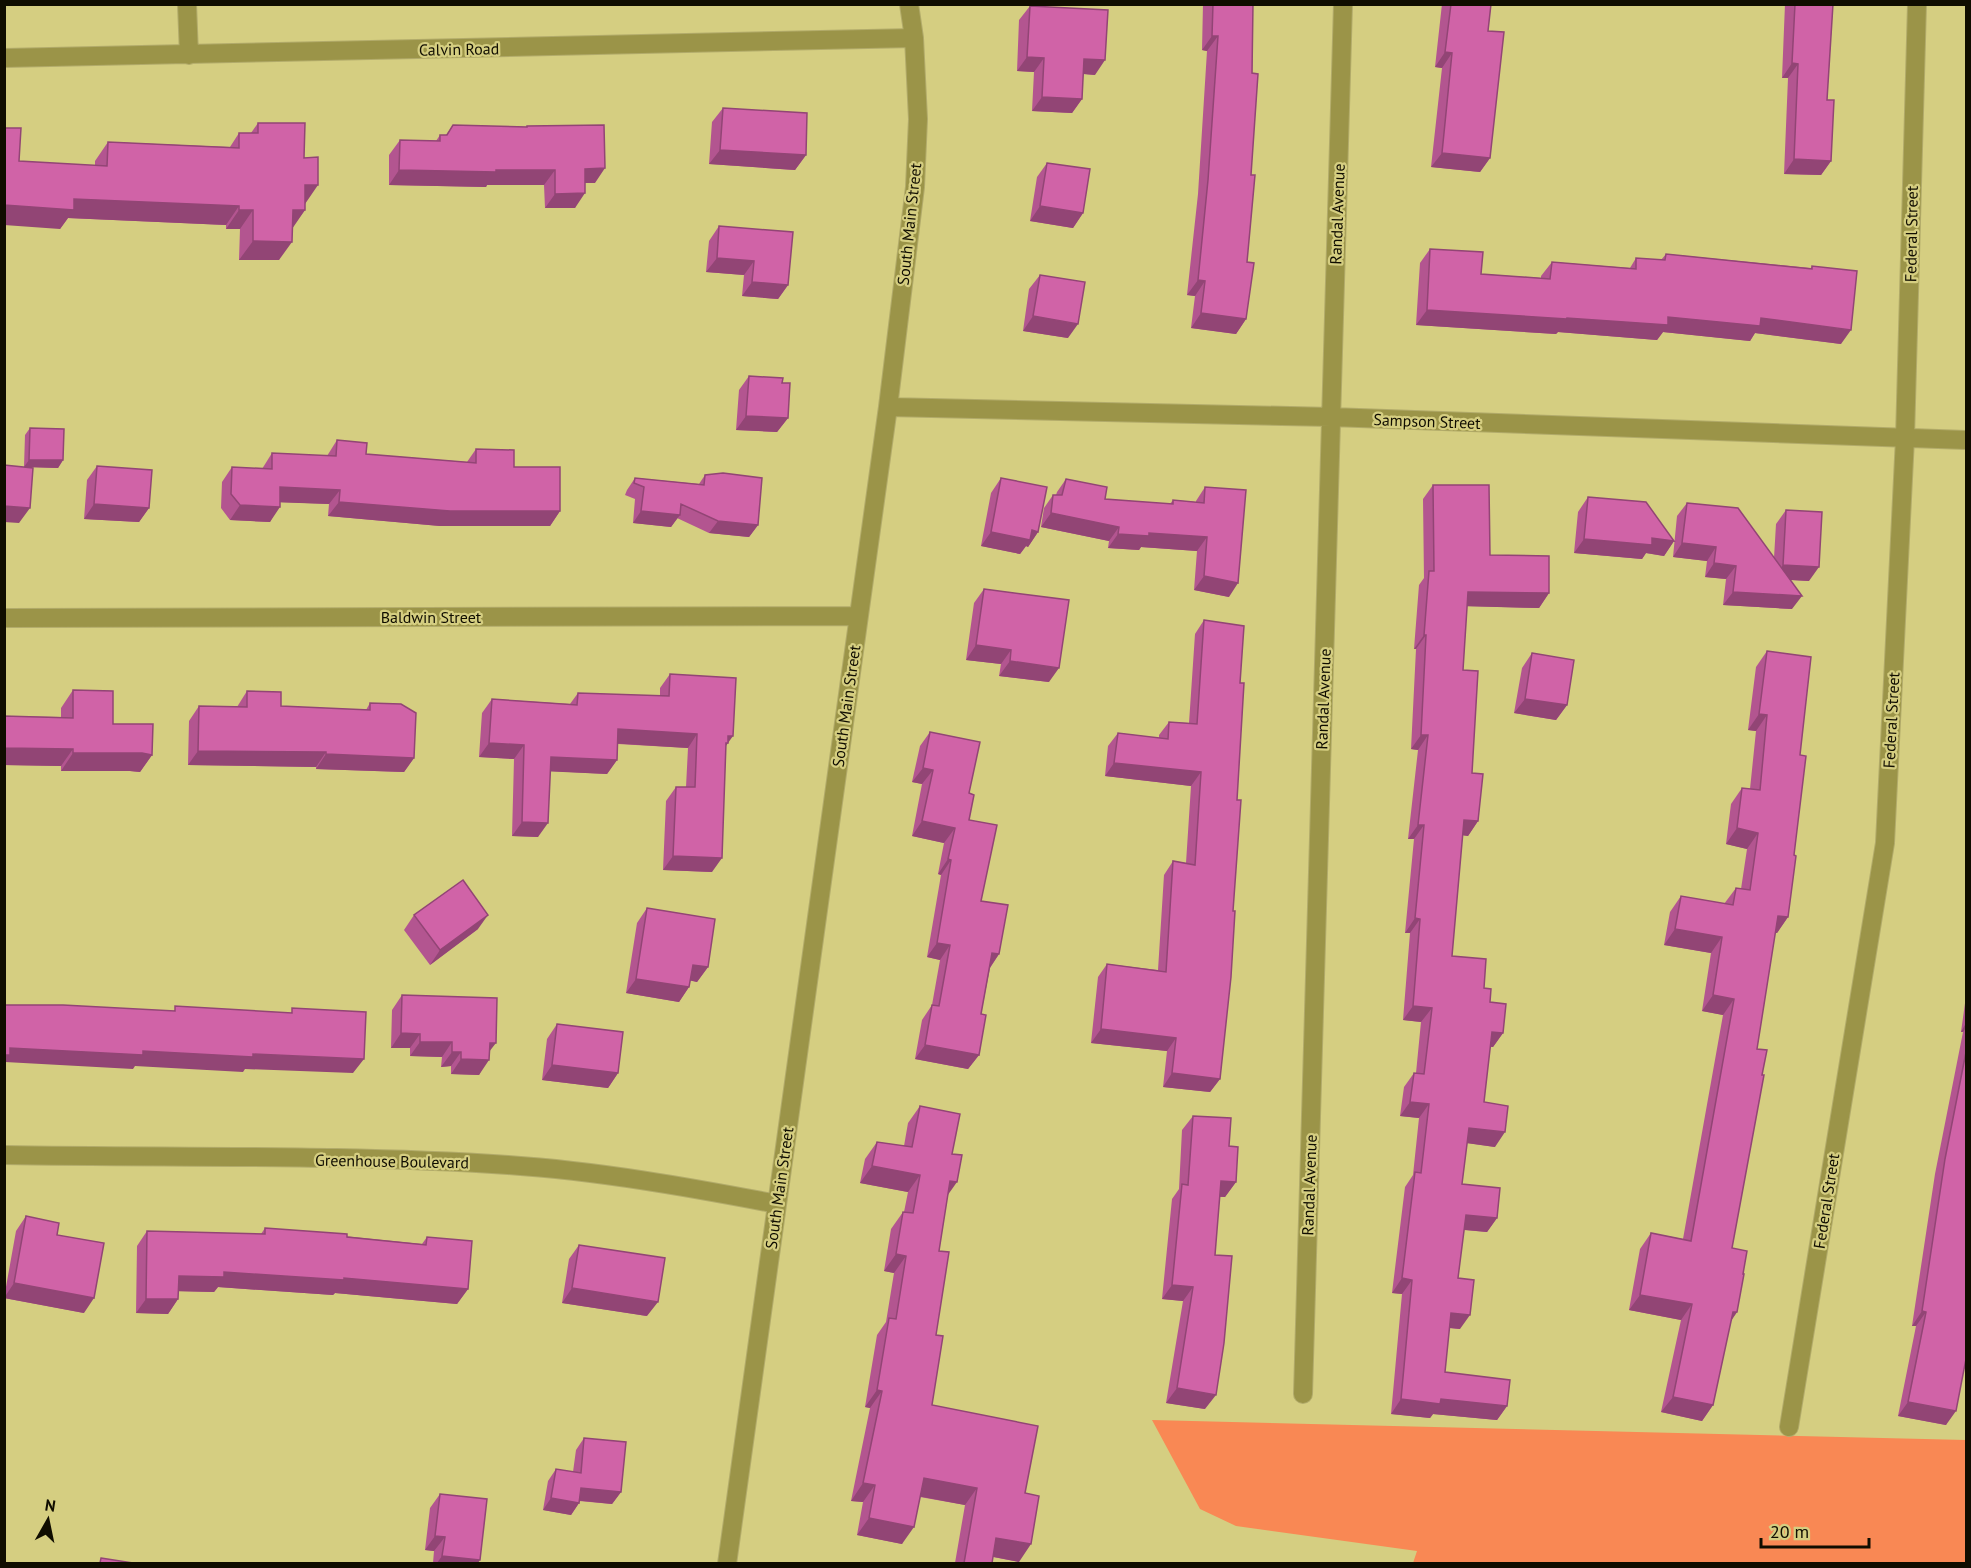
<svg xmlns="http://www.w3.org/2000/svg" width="1971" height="1568" font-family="'PT Sans',sans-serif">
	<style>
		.green { fill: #f98854 }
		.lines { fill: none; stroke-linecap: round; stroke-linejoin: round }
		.minor-casing { stroke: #b2ab6a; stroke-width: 20 }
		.minor { stroke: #9b9448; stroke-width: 18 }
		.wall { fill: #b35590 }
		.shaded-wall { fill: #924575 }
		.building { fill: #d063a7; stroke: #924575; stroke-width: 1.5 }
		.labels { text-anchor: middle; stroke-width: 4.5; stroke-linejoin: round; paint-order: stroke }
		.street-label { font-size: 16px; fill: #100d00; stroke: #d5ce81 }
	</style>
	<rect width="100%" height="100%" fill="#d5ce81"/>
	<path class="green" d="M1152,1420L1966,1440V1563H1413L1417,1551L1236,1526L1200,1509Z"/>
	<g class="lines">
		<g class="minor-casing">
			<path id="minor" d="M187,4L189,55
				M4,58L914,38
				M888,407L1331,417L1966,440
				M4,618L858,616
				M4,1155C172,1158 340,1154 508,1165C598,1171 688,1187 777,1204
				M1303,1394L1343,4
				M1789,1427L1885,843L1905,438L1917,4
				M727,1564L888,407L915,187L918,119L914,38L909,4"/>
		</g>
		<use href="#minor" class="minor"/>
	</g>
	<path class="wall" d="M1203,4H1253L1251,175L1247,262L1246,319L1236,334L1191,328L1195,296L1187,295L1198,194L1207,51L1202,50Z
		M1442,4H1491L1488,31L1490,158L1480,172L1431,167L1442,68L1435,67Z
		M1785,4H1833L1827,100L1831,161L1821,175L1784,174L1788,78H1782Z
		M1030,6L1095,75L1083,74L1082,99L1072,113L1032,111L1034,72L1017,71L1019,20Z
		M723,108L806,155L795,170L709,164L712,122Z
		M258,123L305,204V210L292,227L279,260H239L240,229H226V225L68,218L60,229L19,161L95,166V161L108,142L230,147L239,133H251Z
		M453,125L526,127L527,126L595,183H585L575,208H545L544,185H487L486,187L389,185V155L400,140L436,141L440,135H446Z
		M1047,163L1083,213L1073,228L1030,221L1037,177Z
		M719,226L788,285L778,299L742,296L744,275L706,272L709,241Z
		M1430,249L1481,274L1541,278V276L1552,262L1630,268L1636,258L1661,260L1666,254L1811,268L1812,266L1841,344L1755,333L1750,341L1663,332L1657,340L1558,332L1556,334L1416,325L1420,263Z
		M1040,275L1068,338L1023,331L1029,289Z
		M749,376L782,383L788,418L777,432L736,430L739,390Z
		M30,428L63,460L58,468L30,467L19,523L24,467L25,435Z
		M337,440L366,454L467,462L476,449L514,467L560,511L550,526H440L328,516L329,504L280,502L270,522L230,520L221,508L222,482L232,467L262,469L272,453L327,456Z
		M97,466L149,508L139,522L84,519L87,480Z
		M705,475L758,525L749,537L709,533L677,518L671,527L633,523L635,499L625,495L627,490L635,478L699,484Z
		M1001,478L1038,532L1028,547L1026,546L1020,554L981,546L991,493Z
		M1066,479L1105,499L1170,504L1173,500L1196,502V501L1205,487L1229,597L1194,590L1197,551L1141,547L1139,550L1108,548L1109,541L1041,527L1044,508L1053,495H1056L1057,492Z
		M1433,485L1490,555L1549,593L1539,608L1467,606L1463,670L1472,773L1478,821L1468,836L1462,835L1452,956L1484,988L1503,1033L1493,1047H1490L1484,1102L1495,1147L1467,1143L1462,1184L1497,1218L1487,1232L1464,1230L1458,1278L1460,1329L1449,1328L1445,1372L1507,1406L1497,1420L1433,1414L1430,1418L1391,1414L1402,1294L1392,1293L1405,1187L1413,1175L1419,1118L1400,1116L1404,1087L1414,1073H1416L1421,1022L1403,1020L1410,933H1405L1414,839H1408L1418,750L1411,749L1416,649H1414L1419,585L1424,578L1423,499Z
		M1588,497L1674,541L1664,556L1646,553L1642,559L1574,553L1578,512Z
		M1687,503L1774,558L1776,524L1786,510L1809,581L1791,580L1792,609L1723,605L1726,579L1705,577L1707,561L1673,557L1677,516Z
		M984,589L1049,682L999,676L1001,664L966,660L974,603Z
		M1204,620L1240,683L1220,1079L1210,1092L1163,1087L1167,1051L1091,1043L1098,977L1107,964L1158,970L1164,875L1173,861L1186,863L1191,786L1105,776L1108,746L1118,733L1159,738V735L1169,722L1189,723L1195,634Z
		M1767,651L1800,755L1788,917L1777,933H1775L1757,1049L1732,1248L1743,1274L1737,1312L1731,1321L1713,1405L1702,1421L1661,1412L1681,1320L1629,1310L1640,1249L1651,1233L1683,1239L1723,1015L1702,1011L1711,953L1664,945L1670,912L1681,896L1724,904L1736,888L1741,889L1747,849L1726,844L1731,804L1742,788L1750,789L1756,731L1748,730L1756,667Z
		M1532,653L1567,705L1556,720L1514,713L1522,668Z
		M670,674L725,747L712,872L663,870L666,801L676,787H686L688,748L618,744L617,760L607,774L550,771L538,837L512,836L514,759L479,757L482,713L492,699L570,704L578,693L660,696V688Z
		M73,690L113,724L152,755L140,772L130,771H61V766L4,765V716L61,717V708Z
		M247,691L281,706L366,710L370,703L414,758L404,772L316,769V767L188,765L189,721L199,706L237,707Z
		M930,732L969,793V820L981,901L999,954L990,968L981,1014L979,1055L968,1069L915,1059L922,1020L932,1005L940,960L927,957L941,875L938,874L944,843L912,836L922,784L912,782L920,746Z
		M647,908L708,967L697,982L690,980L689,987L679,1002L626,993L637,923Z
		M414,915L478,929L430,965L404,930Z
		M402,995L490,1052L479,1075L451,1074V1066L441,1067L442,1057L410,1056V1048H391L392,1010Z
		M1966,996V1359L1946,1425L1898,1416L1916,1326H1912L1935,1174L1963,1032H1961Z
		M557,1024L618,1073L608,1088L542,1080L547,1039Z
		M920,1106L952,1154L948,1194L939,1251L936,1335L932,1405L1025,1493L1019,1562L993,1557L992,1563H955L965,1505L920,1497L902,1544L857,1535L863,1502L851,1501L870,1408L865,1407L877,1335L886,1322L894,1273L884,1271L891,1229L903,1212H904L908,1192L860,1183L865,1159L877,1142L904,1146L908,1123Z
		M1193,1116L1229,1146L1236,1182L1225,1197H1219L1215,1255L1205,1409L1166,1403L1183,1301L1162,1299L1172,1199L1179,1189L1182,1130Z
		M26,1216L57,1235L84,1313L4,1298L16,1231Z
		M265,1228L422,1244L427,1237L468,1289L457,1304L335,1293L333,1295L218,1287L214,1292L178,1291V1299L168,1314L136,1313L137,1246L147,1231L261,1234Z
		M579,1245L647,1316L562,1303L569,1259Z
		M584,1438L621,1492L612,1504L579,1501V1503L571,1515L543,1510L548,1481L556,1469L573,1472L576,1450Z
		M440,1494L478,1563H433L434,1551L425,1550L430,1508Z"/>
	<path class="shaded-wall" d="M1212,36H1218L1207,51L1202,50Z
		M1445,52L1452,53L1442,68L1435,67Z
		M1027,57L1044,58L1034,72L1017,71Z
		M1084,59L1105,60L1095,75L1074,73Z
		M1792,63L1798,64L1788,78H1782Z
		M1042,97L1082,99L1072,113L1032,111Z
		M720,150L806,155L795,170L709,164Z
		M1442,153L1490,158L1480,172L1431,167Z
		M1794,159L1831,161L1821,175L1784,174Z
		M605,168L595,183H575L585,169Z
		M399,170H555L544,185H487L486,187L389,185Z
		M305,185H318L305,204Z
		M585,193L575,208H545L555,194Z
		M74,199L239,206L226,225L68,218L60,229L4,225V205Z
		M1040,206L1083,213L1073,228L1030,221Z
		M239,210H253L240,229H226Z
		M293,210H305L292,229Z
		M253,241L292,242L279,260H239Z
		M717,258L754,261L744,275L706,272Z
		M1198,280L1205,281L1195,296L1187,295Z
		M752,282L788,285L778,299L742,296Z
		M1427,310L1567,318L1668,317L1761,318L1851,330L1841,344L1755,333L1750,341L1663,332L1657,340L1558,332L1556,334L1416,325Z
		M1201,313L1246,319L1236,334L1191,328Z
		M1033,316L1078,324L1068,338L1023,331Z
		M746,416L788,418L777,432L736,430Z
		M29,460H63L58,468L24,467Z
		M280,487L340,490L329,504L270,502Z
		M339,502L560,511L550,526H440L328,516Z
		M94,504L149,508L139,522L84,519Z
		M240,505L280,507L270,522L230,520Z
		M4,506L30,508L19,523L4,522Z
		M641,511L680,515L671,527L633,523Z
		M1051,513L1119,527L1109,541L1041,527Z
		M718,521L758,525L749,537L709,533Z
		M1032,530L1038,532L1028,547L1026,546L1020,554L981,546L991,532Z
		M1149,533L1207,537L1197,551L1141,547L1139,550L1108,548L1118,534Z
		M1652,538L1674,541L1664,556L1646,553L1642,559L1574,553L1584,539Z
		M1682,543L1716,547L1707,561L1673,557Z
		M1714,563L1736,566L1726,579L1705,577Z
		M1783,565L1819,567L1809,581L1773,579Z
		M1204,576L1238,583L1229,597L1194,590Z
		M1468,592L1549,593L1539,608L1458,606Z
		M1733,592L1802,596L1792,609L1723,605Z
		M1424,635H1426L1416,649H1414Z
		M976,645L1011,650L1001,664L966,660Z
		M1010,661L1059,668L1049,682L999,676Z
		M1525,699L1567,705L1556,720L1514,713Z
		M1759,714L1767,715L1756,731L1748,730Z
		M618,729L697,734L688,748L608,743Z
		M1421,735H1428L1418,750L1411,749Z
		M728,736H733L718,757Z
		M489,743L524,745L514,759L479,757Z
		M4,748L73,749L61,766L4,765Z
		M198,751L326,752L316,767L188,765Z
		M73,753H142L152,755L140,772L130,771H61Z
		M326,754L414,758L404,772L316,769Z
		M551,757L617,760L607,774L541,771Z
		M1114,763L1201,772L1191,786L1105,776Z
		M923,768L933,770L922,784L912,782Z
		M1464,820L1478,821L1468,836L1454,834Z
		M922,821L955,828L944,843L912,836Z
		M522,822L548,823L538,837L512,836Z
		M1418,825H1424L1414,839H1408Z
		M1737,828L1758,833L1747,849L1726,844Z
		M673,856L722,858L712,872L663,870Z
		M948,859L951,860L941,875L938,874Z
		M488,915L478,929L430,965L440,950Z
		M1778,916L1788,917L1777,933L1767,932Z
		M1415,918L1420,919L1410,933H1405Z
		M1675,929L1722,937L1711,953L1664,945Z
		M937,943L950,945L940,960L927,957Z
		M992,953L999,954L989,969Z
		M693,965L708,967L697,982L683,979Z
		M636,979L689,987L679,1002L626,993Z
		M1713,995L1734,999L1723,1015L1702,1011Z
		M1413,1006L1432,1008L1421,1022L1403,1020Z
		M1966,1023V1028L1963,1032H1961Z
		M1101,1029L1176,1038L1167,1051L1091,1043Z
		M1492,1032L1503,1033L1493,1047L1482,1046Z
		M401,1033L420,1034L410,1048H391Z
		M420,1042H452L442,1057L410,1056Z
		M490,1043H496L485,1057Z
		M925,1045L979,1055L968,1069L915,1059Z
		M10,1048L253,1054L364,1059L353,1073L245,1069L243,1072L135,1066L133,1069L5,1062L4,1063V1055Z
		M452,1052H461L451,1066L441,1067Z
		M461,1059L489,1060L479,1075L451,1074Z
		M552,1065L618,1073L608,1088L542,1080Z
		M1172,1073L1220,1079L1210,1092L1163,1087Z
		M1410,1102L1429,1104L1419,1118L1400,1116Z
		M1469,1128L1505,1132L1495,1147L1459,1142Z
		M872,1166L920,1175L908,1192L860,1183Z
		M950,1181L957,1182L945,1199Z
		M1221,1181L1236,1182L1225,1197L1210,1196Z
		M1466,1215L1497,1218L1487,1232L1456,1229Z
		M896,1254L906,1256L894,1273L884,1271Z
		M224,1272L344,1278L468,1289L457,1304L335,1293L333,1295L218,1287L214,1292L169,1291L179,1276Z
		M1402,1278L1412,1280L1402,1294L1392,1293Z
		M14,1283L94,1298L84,1313L4,1298Z
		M1172,1285L1193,1287L1183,1301L1162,1299Z
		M572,1288L658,1302L647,1316L562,1303Z
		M1640,1295L1692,1304L1681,1320L1629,1310Z
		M146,1299H178L168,1314L136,1313Z
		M1922,1311L1926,1312L1916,1326H1912Z
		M1733,1312H1737L1726,1328Z
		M1451,1313L1470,1315L1460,1329L1441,1327Z
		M1177,1388L1216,1395L1205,1409L1166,1403Z
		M877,1390L882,1391L870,1408L865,1407Z
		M1673,1397L1713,1405L1702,1421L1661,1412Z
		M1401,1399H1441L1507,1406L1497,1420L1433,1414L1430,1418L1391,1414Z
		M1908,1402L1956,1411L1946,1425L1898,1416Z
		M924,1478L977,1488L965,1505L912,1495Z
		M863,1483L875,1485L863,1502L851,1501Z
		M581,1488L621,1492L612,1504L573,1500Z
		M551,1498L579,1503L571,1515L543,1510Z
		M869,1518L914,1527L902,1544L857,1535Z
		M435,1536L445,1537L434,1551L425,1550Z
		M996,1538L1031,1544L1019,1562L984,1555Z
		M442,1556L480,1560L478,1563H437Z"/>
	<path class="building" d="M1213,4H1253L1252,73L1258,74L1251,175H1255L1247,262L1254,263L1246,319L1201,313L1205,281L1198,280L1208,180L1218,36H1212Z
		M1451,4H1491L1488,31L1504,32L1490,158L1442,153L1452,53L1445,52Z
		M1795,4H1833L1827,100H1834L1831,161L1794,159L1798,64L1792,63Z
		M1030,6L1108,10L1105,60L1084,59L1082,99L1042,97L1044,58L1027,57Z
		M723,108L807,113L806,155L720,150Z
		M258,123H305L304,158L318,157V185H305V210H293L292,242L253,241V210H239V206L74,199V210L4,205V128H21L19,161L107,166L108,142L239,148V133H258Z
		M453,125L527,127V126L604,125L605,168L585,169V193L555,194V170H496V172L399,170L400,140L440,141V135H447Z
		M1047,163L1090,169L1083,213L1040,206Z
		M719,226L793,232L788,285L752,282L754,261L717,258Z
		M1430,249L1483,252L1481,274L1550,279L1552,262L1636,269V258L1665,260L1666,254L1812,269V266L1857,271L1851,330L1761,318L1760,326L1668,317V325L1567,318V319L1427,310Z
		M1040,275L1085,282L1078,324L1033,316Z
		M749,376L783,378L782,383H790L788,418L746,416Z
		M30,428L64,429L63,460H29Z
		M337,440L367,443L366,454L476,463V449L514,450V467H560V511H450L339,502L340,490L280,487V507L240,505L231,494L232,467L272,469V453L336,456Z
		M4,465L33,468L30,508L4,506Z
		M97,466L152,470L149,508L94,504Z
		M723,473L762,478L758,525L718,521L681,504L680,515L641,511L644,487L634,483L635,478L704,485L705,475Z
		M1001,478L1047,487L1038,532L1032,530L1030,540L991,532Z
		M1066,479L1107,487L1105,499L1173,504V500L1204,503L1205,487L1246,490L1238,583L1204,576L1207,537L1149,533V536L1118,534L1119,527L1051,513L1053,495H1062Z
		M1433,485H1489L1490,555L1549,556V593L1468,592L1463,670L1478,671L1472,773L1483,774L1478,821L1464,820L1452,956L1486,959L1484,988L1491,989L1490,1002L1506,1004L1503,1033L1492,1032L1484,1102L1508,1106L1505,1132L1469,1128L1462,1184L1500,1188L1497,1218L1466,1215L1458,1278L1474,1280L1470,1315L1451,1313L1445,1372L1510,1380L1507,1406L1441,1399L1440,1404L1401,1399L1412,1280L1402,1278L1415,1172L1421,1173L1429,1104L1410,1102L1414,1073L1424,1074L1432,1008L1413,1006L1420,919L1415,918L1424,825H1418L1428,735H1421L1426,635H1424L1429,571H1434Z
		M1588,497L1646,502L1674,541L1652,538V545L1584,539Z
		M1687,503L1738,508L1802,596L1733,592L1736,566L1714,563L1716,547L1682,543Z
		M1786,510L1822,512L1819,567L1783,565Z
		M984,589L1069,600L1059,668L1010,661L1011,650L976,645Z
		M1204,620L1244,626L1240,683H1244L1237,800H1241L1233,911H1235L1231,977L1220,1079L1172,1073L1176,1038L1101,1029L1107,964L1166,972L1173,861L1195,865L1201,772L1114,763L1118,733L1168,739L1169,722L1197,724Z
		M1767,651L1811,657L1800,755L1806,756L1794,855L1796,856L1788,917L1778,916L1757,1049L1767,1050L1762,1075H1764L1732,1248L1747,1251L1743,1274H1744L1737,1312H1733L1713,1405L1673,1397L1692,1304L1640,1295L1651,1233L1691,1241L1734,999L1713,995L1722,937L1675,929L1681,896L1733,905L1736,888L1750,890L1758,833L1737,828L1742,788L1760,790L1767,715L1759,714Z
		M1532,653L1574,660L1567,705L1525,699Z
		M670,674L736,678L733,736H728V743H726L722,858L673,856L676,787H695L697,734L618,729L617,760L551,757L548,823L522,822L524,745L489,743L492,699L577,705L578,693L669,696Z
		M73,690L113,691V724H153L152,755L142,753H73V749L4,748V716L73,718Z
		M247,691L281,692V706L370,710V703L401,704L416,713L414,758L326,754V752L198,751L199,706L247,707Z
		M930,732L980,742L969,793L974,795L969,820L997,825L981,901L1008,905L999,954L992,953L981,1014L986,1015L979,1055L925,1045L932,1005L939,1006L950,945L937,943L951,860L948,859L955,828L922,821L933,770L923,768Z
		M463,880L488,915L440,950L414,915Z
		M647,908L715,919L708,967L693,965L689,987L636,979Z
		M402,995L497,998L496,1043H490L489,1060L461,1059V1052H452V1042H420V1034L401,1033Z
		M4,1005H63L175,1011V1006L292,1013V1008L366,1012L364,1059L253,1054V1057L143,1051V1055L10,1048V1055H4Z
		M557,1024L623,1032L618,1073L552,1065Z
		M1966,1052V1359L1956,1411L1908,1402L1926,1312L1922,1311L1945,1159Z
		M920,1106L960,1114L952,1154L962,1155L957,1182L950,1181L939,1251L949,1252L936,1335L943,1336L932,1405L1038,1426L1025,1493L1039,1496L1031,1544L996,1538L992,1563H964L977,1488L924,1478L914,1527L869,1518L875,1485L863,1483L882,1391L877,1390L889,1318L896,1319L906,1256L896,1254L903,1212L913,1213L920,1175L872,1166L877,1142L912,1147Z
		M1193,1116L1231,1118L1229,1146L1238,1147L1236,1182L1221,1181L1215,1255L1232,1256L1224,1343L1216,1395L1177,1388L1193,1287L1172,1285L1182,1184L1188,1185Z
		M26,1216L59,1223L57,1235L104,1243L94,1298L14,1283Z
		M265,1228L347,1234V1237L426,1245L427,1237L472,1241L468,1289L344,1278V1280L224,1272V1277L179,1276L178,1299H146L147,1231L265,1234Z
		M579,1245L665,1258L658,1302L572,1288Z
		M584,1438L626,1442L621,1492L581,1488L579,1503L551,1498L556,1469L581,1473Z
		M440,1494L487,1499L480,1560L442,1556L445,1537L435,1536Z
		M101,1558L133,1563H100Z"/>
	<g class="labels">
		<g class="street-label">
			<text transform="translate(459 49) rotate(-1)" y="6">Calvin Road</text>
			<text transform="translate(1337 214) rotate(-88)" y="6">Randal Avenue</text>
			<text transform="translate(909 224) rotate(-84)" y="6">South Main Street</text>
			<text transform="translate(1911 234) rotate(-89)" y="6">Federal Street</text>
			<text transform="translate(1427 421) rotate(2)" y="6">Sampson Street</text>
			<text x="431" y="623">Baldwin Street</text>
			<text transform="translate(1323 699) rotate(-88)" y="6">Randal Avenue</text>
			<text transform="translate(846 706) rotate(-82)" y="6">South Main Street</text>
			<text transform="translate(1891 720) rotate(-87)" y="6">Federal Street</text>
			<text transform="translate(392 1161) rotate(1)" y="6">Greenhouse Boulevard</text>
			<text transform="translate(1309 1185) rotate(-88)" y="6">Randal Avenue</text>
			<text transform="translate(779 1188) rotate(-82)" y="6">South Main Street</text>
			<text transform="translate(1826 1201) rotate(-81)" y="6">Federal Street</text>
		</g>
	</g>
	<rect width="1971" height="1568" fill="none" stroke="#100d00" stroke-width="12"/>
	<g transform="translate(48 1520) rotate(9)" stroke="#d5ce81" stroke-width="4.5" paint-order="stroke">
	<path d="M0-4.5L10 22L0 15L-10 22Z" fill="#100d00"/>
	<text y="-9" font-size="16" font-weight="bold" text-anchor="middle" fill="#100d00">N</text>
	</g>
	<path d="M1761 1538v9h108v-9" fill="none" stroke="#100d00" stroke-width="3"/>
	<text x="1770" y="1538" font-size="18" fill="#100d00" stroke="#d5ce81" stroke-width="4.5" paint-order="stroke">20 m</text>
</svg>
